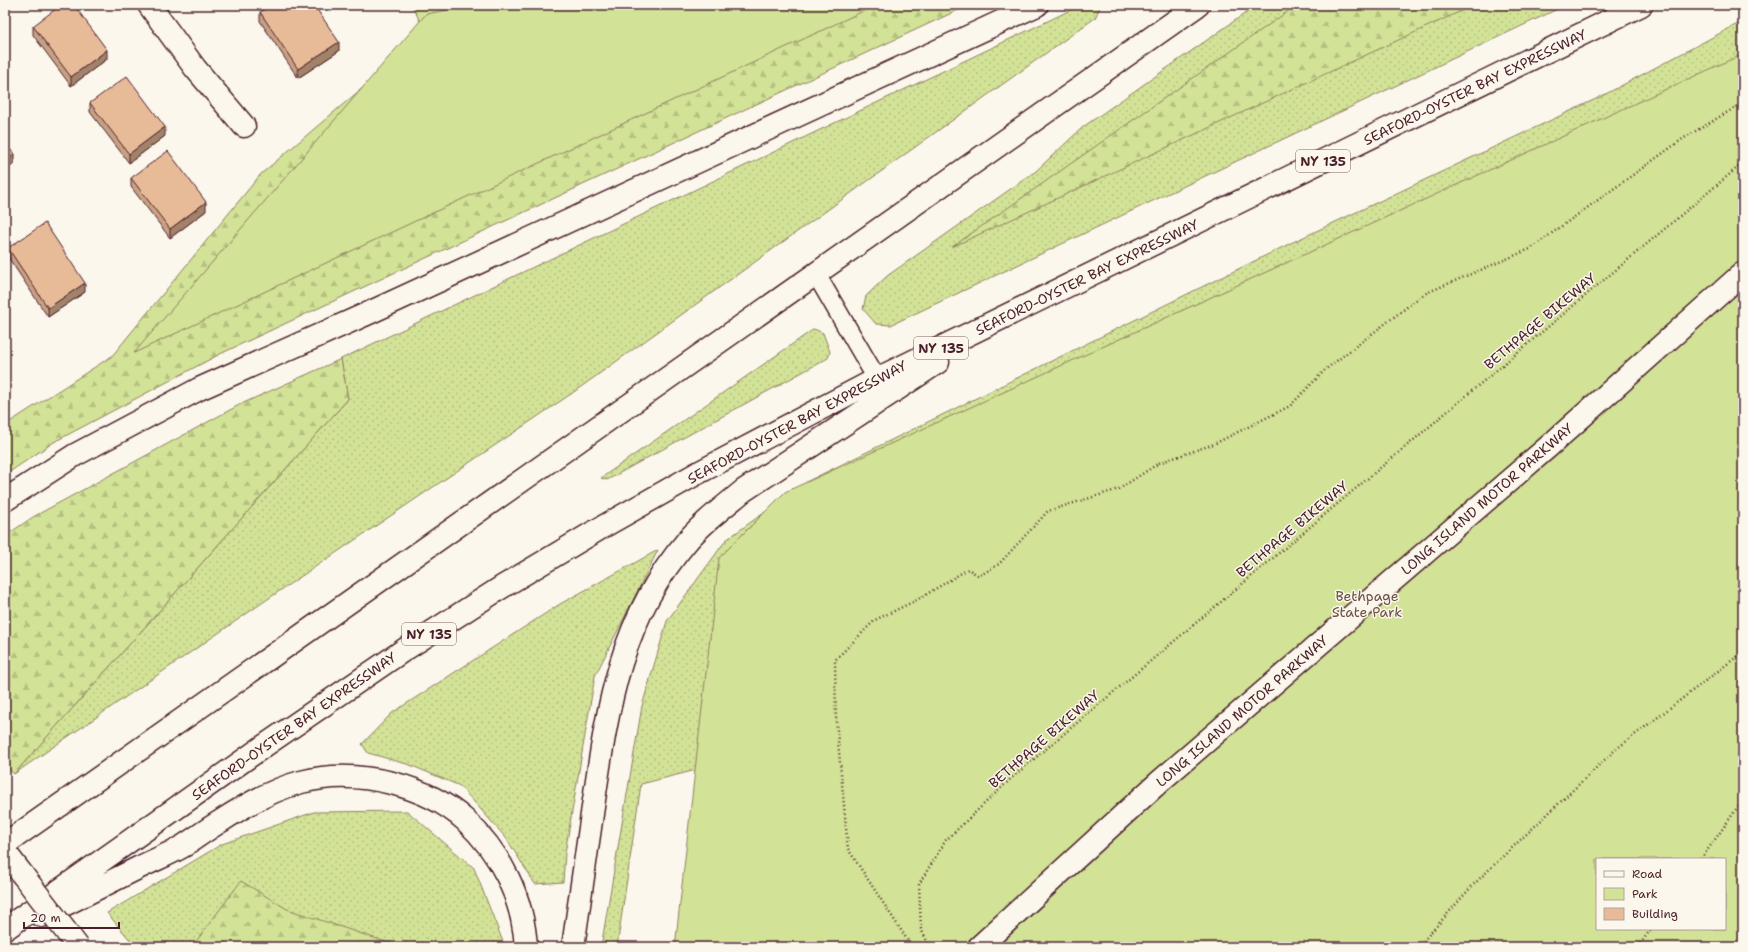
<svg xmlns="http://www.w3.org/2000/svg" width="1748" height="952" font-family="'Shantell Sans',sans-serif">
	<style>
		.grass { fill: url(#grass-dots); stroke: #8e8060 }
		.forest { fill: url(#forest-firs); stroke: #8e8060 }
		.park { fill: #d2e296; stroke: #8e8060; fill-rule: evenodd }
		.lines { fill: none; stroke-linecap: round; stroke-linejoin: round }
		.lane-casing { stroke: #4a1f2b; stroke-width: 21 }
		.street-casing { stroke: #4a1f2b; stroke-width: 25 }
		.primary-casing { stroke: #4a1f2b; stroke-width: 25 }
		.highway-casing { stroke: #4a1f2b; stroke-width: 25 }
		.path { stroke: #4a1f2b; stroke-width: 2.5; stroke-dasharray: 1 3; stroke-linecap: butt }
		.lane { stroke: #fbf7ec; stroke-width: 18 }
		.street { stroke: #fbf7ec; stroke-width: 22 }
		.primary { stroke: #fbf7ec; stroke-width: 22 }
		.highway { stroke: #fbf7ec; stroke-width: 22 }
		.primary-bridge-casing { stroke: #4a1f2b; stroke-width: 25; stroke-linecap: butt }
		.primary-bridge { stroke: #fbf7ec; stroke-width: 22 }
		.wall { fill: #c8a183; stroke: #4a1f2b }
		.shaded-wall { fill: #a2836a; stroke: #4a1f2b }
		.building { fill: #e8bb98; stroke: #4a1f2b }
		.labels { text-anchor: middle; stroke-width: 3; stroke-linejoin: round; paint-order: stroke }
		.shield { fill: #fbf7ec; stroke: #7f6065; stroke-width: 1 }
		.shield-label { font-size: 13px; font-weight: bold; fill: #4a1f2b }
		.street-label { font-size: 14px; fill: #4a1f2b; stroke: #fbf7ec }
		.park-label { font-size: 14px; fill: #6c5046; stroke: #fbf7ec }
	</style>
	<defs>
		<pattern id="grass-dots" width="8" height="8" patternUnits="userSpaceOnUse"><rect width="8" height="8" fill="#d2e296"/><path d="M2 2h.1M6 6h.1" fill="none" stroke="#b6c181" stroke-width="1.8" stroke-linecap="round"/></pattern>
		<pattern id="forest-firs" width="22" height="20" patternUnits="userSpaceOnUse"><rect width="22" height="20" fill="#d2e296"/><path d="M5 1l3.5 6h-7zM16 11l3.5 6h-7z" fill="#b6c181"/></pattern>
	</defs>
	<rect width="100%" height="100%" fill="#fbf7ec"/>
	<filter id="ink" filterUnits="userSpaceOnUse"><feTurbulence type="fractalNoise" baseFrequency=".025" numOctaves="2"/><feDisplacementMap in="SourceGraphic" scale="8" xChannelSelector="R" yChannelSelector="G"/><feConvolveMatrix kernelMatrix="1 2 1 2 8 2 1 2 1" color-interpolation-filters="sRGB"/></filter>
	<g filter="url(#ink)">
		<path class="grass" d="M1101,5L1095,18L571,394L278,592L14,774L348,399L341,359L1077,7Z
			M1257,5H1566L891,325L876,324L863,309L866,296L887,276L1036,171L1083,127Z
			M1743,21V62L740,759L641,784L617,947H601L642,706L667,621L726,540L808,481L1291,243L1600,97Z
			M814,329L823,333L830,352L828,358L607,480L601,478Z
			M658,550L595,676L565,853L563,882L535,884L506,838L460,786L410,765L368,753L362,744L392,713L560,604Z
			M407,811L474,868L505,947H136L107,913L222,844L314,812Z"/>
		<path class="forest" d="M412,5H969L220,354L54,442L5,475V425L112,356L261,174L426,34Z
			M1297,5H1474L952,247Z
			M341,359L348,399L14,774L5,766V536L33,517L239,405Z
			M241,881L287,909L401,947H192Z"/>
		<path class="park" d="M474,5H876L134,353L426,14Z
			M1743,54V947H675L719,558L785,492ZM1597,859H1725V929H1597Z"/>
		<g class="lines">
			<g class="lane-casing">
				<path id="lane" d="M816,274L877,379"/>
			</g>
			<g class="street-casing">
				<path id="street" d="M149,5L195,68L244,126
					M979,947L1158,783L1548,447L1743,273"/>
			</g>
			<g class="primary-casing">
				<path id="primary" d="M5,852L22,874"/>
			</g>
			<g class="highway-casing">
				<path id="highway" d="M5,500L75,455L199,389L371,312L1037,5
					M5,844L1198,5
					M42,916C74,900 106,884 138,868C154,860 170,854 185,845C197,837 209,828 221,821C277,784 324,766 392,783C419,790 444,801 465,820C501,853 523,898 526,947
					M5,929L264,746L404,650L502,587L599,529L696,474L877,379L1641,5
					M573,947C580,898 587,849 594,800C608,704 621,618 687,541C703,522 724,507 743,491L938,362"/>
			</g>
			<path class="path" d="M1701,859L1743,800
				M912,947L848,849L836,719L835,660L875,620L917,600L968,569L979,576L999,564L1048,511L1119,489L1159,463L1214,444L1290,406L1326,369L1424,294L1530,249L1684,138L1743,103
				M930,947L921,929L919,884L946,840L1015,775L1743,163
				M1418,947L1473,885L1615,750L1743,652
				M1638,947L1651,929"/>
			<use href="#lane" class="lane"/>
			<use href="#street" class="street"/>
			<use href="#primary" class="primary"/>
			<use href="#highway" class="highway"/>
			<g class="primary-bridge-casing">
				<path id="primary-bridge" d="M22,874L78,947"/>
			</g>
			<use href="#primary-bridge" class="primary-bridge"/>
		</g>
		<path class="wall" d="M260,12L339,51L298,78L260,21Z
			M33,26L107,59L71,86L33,35Z
			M90,103L165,136L129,163L90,112Z
			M131,178L206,211L170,238L131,187Z
			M8,248L85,292L48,317L8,257Z"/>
		<path class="shaded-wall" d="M5,5H12L5,10Z
			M339,42V51L298,78V69Z
			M107,50V59L71,86V77Z
			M165,127V136L129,163V154Z
			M14,154V164L5,171V162Z
			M206,202V211L170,238V229Z
			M85,283V292L48,317V308Z"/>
		<path class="building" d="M61,5H74L107,50L71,77L33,26Z
			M271,5H314L339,42L298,69L260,12Z
			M127,76L165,127L129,154L90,103Z
			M5,143L14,154L5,162Z
			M168,151L206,202L170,229L131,178Z
			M45,223L85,283L48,308L8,248Z"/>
	</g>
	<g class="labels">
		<g class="shield">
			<rect x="1296" y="150" width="54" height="22" rx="3"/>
			<rect x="914" y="337" width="54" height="22" rx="3"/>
			<rect x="402" y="623" width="54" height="22" rx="3"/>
		</g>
		<g class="shield-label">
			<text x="1323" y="166">NY 135</text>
			<text x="941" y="353">NY 135</text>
			<text x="429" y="639">NY 135</text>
		</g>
		<g class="street-label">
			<text transform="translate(1475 87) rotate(-26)" y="5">SEAFORD-OYSTER BAY EXPRESSWAY</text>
			<text transform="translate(1087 277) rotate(-26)" y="5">SEAFORD-OYSTER BAY EXPRESSWAY</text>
			<text transform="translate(1540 321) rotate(-40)" y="5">BETHPAGE BIKEWAY</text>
			<text transform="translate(797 422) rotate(-28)" y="5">SEAFORD-OYSTER BAY EXPRESSWAY</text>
			<text transform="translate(1487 499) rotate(-41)" y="5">LONG ISLAND MOTOR PARKWAY</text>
			<text transform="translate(1292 529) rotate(-40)" y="5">BETHPAGE BIKEWAY</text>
			<text transform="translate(1242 711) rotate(-41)" y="5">LONG ISLAND MOTOR PARKWAY</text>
			<text transform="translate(294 726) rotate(-35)" y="5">SEAFORD-OYSTER BAY EXPRESSWAY</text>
			<text transform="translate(1044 739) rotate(-41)" y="5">BETHPAGE BIKEWAY</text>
		</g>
		<g class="park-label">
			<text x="1367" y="601">Bethpage<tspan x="1367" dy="16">State Park</tspan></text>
		</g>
	</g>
	<rect width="1748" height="952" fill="none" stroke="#fbf7ec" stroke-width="20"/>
	<rect x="10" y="10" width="1728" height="932" fill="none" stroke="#4a1f2b" stroke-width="1.5" filter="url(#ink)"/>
	<rect x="1596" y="858" width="130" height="72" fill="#fbf7ec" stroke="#b4a19f"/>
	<rect x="1604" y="871" width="20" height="6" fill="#fbf7ec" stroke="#b4a19f"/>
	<text x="1632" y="878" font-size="12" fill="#4a1f2b">Road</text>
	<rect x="1604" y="888" width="20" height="12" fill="#d2e296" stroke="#b4a19f"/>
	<text x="1632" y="898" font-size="12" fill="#4a1f2b">Park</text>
	<rect x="1604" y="908" width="20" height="12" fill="#e8bb98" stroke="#b4a19f"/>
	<text x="1632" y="918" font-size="12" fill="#4a1f2b">Building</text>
	<path d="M24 922v6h95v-6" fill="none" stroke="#4a1f2b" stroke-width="2"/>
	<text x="30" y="922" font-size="12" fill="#4a1f2b" stroke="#fbf7ec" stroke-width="3" paint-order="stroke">20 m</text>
</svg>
